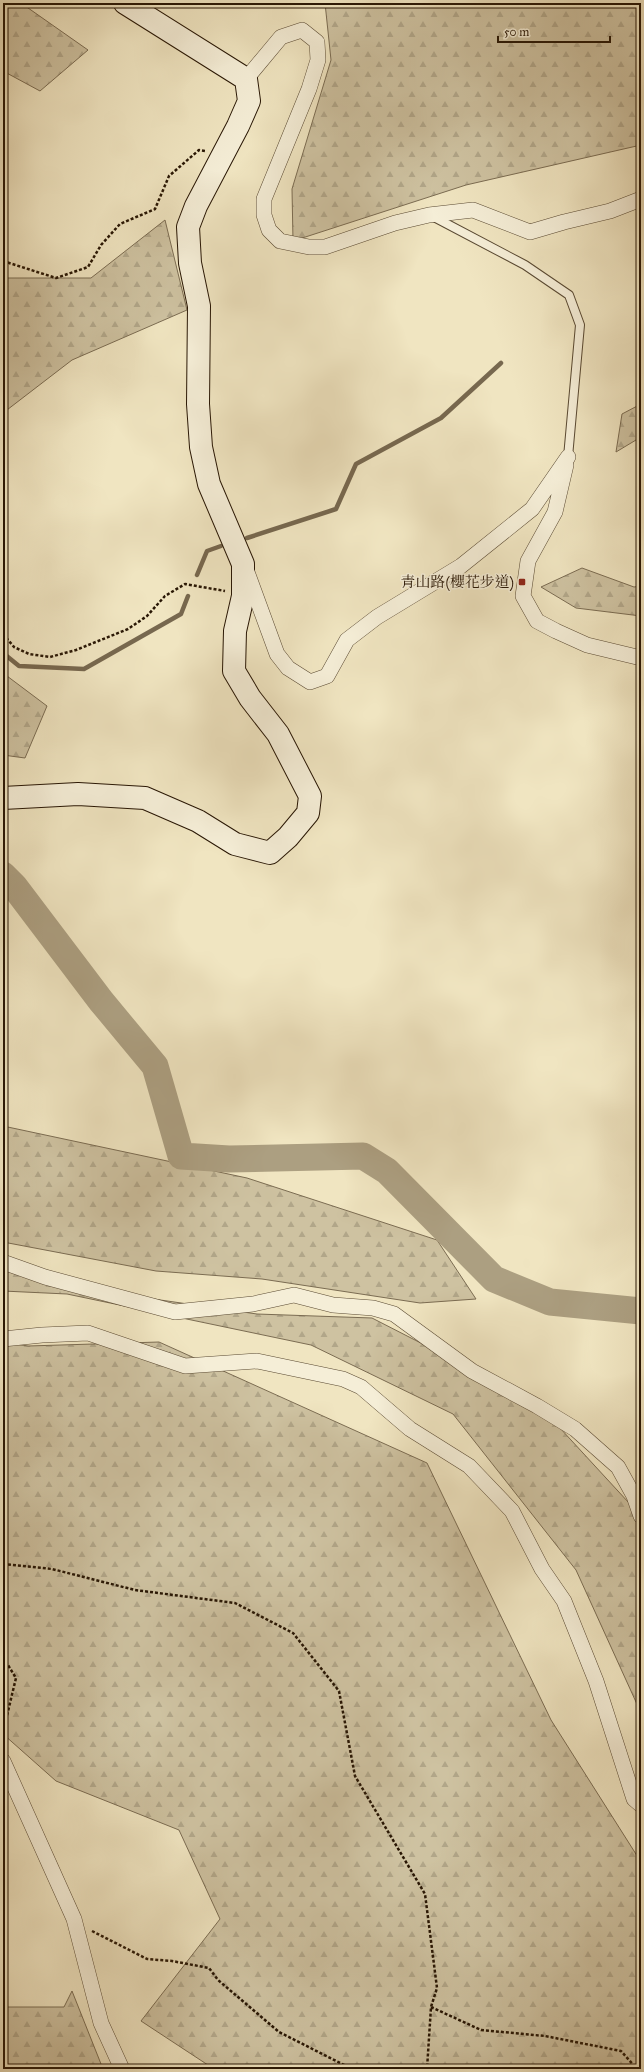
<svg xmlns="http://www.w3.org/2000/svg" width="644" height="2072" font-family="'IM FELL Great Primer','Noto Serif TC',serif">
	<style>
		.forest { fill: url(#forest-firs); stroke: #7b6c52 }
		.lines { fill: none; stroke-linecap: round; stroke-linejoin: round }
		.stream { stroke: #77684f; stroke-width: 4.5 }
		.river { stroke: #ac9f81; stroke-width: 27 }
		.lane-casing { stroke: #5a4a33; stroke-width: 10 }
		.street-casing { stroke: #5a4a33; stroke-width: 16 }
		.secondary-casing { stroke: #281604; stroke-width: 24 }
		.path { stroke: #281604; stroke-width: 2.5; stroke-dasharray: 3 2; stroke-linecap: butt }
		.lane { stroke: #f5eed7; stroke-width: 8 }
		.street { stroke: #f5eed7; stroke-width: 15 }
		.secondary { stroke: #f5eed7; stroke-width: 22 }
		.poi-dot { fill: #8f2418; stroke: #f5eed7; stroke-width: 1.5 }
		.labels { text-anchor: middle; stroke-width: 3; stroke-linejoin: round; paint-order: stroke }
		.poi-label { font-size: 15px; fill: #281604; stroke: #f5eed7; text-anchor: end }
	</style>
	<defs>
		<pattern id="forest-firs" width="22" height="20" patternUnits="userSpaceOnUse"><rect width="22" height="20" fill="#cec2a1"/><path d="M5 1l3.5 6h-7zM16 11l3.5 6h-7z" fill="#b1a689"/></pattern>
	</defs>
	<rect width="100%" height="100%" fill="#f0e5c1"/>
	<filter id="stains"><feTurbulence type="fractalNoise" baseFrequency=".005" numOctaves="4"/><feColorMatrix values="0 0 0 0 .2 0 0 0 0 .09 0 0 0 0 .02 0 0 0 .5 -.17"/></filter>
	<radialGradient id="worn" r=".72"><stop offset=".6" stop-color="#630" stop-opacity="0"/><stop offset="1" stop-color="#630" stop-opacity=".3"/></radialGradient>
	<path class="forest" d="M3,3H21L88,50L40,91L3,71Z
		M325,3H641V145L466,185L293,241L292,189L331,60Z
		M165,220L187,310L72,360L3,413V278H91Z
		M641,404V437L616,452L622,414Z
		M582,568L634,587L641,586V616L576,608L541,587Z
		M3,673L47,706L25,758L3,755Z
		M3,1126L247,1178L437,1240L476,1299L420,1303L262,1279L156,1271L3,1242Z
		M3,1268L50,1284L257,1314L372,1318L536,1402L641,1516V1713L576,1570L453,1414L311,1345L67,1294L3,1291Z
		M3,1342L28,1346L159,1342L427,1463L551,1720L641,1862V2069H214L141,2021L220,1919L179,1830L56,1781L3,1734Z
		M72,1991L103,2069H3V2007H64Z"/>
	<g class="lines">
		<path class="stream" d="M247,538L336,509L356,464L441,418L501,363
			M197,575L207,551L221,546
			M3,653L19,666L84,669L181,614L188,596"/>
		<path class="river" d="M3,875L14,886L101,1001L155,1066L181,1156L229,1159L363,1156L387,1171L494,1279L550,1302L641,1311"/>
		<g class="lane-casing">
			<path id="lane" d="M432,216L525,265L569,295L580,325L568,457"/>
		</g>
		<g class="street-casing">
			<path id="street" d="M246,79L281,37L302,30L317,42L318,60L309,89L264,199V215L269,230L280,241L309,247H325L395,223L429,215L473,210L530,232L564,222L610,211L641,199
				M566,465L555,512L528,561L523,596L537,621L556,631L587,645L641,658
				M247,572L277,654L288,668L310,682L327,676L347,640L377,617L461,566L532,509L568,457
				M3,1262L45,1277L175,1312L253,1304L294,1295L333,1305L373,1308L394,1314L472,1371L537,1406L575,1429L618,1467L634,1496L641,1516
				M3,1339L42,1335L88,1333L185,1366L257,1361L343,1379L361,1387L410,1429L469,1466L512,1511L542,1569L564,1601L596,1681L634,1799L641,1805
				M3,1761L74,1919L101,2023L122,2069"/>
		</g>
		<g class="secondary-casing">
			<path id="secondary" d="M3,798L78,794L145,798L198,821L235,844L270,853L288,837L308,813L310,796L278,734L250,698L234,671L235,631L243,596V564L209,484L201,447L198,404L199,306L190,263L188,227L196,206L238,126L249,101L246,79L125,3"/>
		</g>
		<path class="path" d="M3,261L56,278L88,267L101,245L120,224L155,209L169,176L199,150L205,151
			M3,634L14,647L29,654L50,657L76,650L128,629L147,616L165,596L185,584L225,591
			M3,1564L52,1569L135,1590L235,1603L293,1633L339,1691L355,1776L425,1894L437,1988L431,2007L427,2069
			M3,1657L16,1678L3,1732
			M92,1931L147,1959L172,1961L209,1968L218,1980L279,2032L352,2069
			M431,2007L481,2030L545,2036L621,2051L637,2069"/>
		<use href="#lane" class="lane"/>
		<use href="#street" class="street"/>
		<use href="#secondary" class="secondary"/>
	</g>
	<rect class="poi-dot" x="518" y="578" width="8" height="8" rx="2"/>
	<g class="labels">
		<g class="poi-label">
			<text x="514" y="587">青山路(櫻花步道)</text>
		</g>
	</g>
	<rect width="644" height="2072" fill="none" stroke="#f0e5c1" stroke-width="16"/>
	<rect x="4" y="4" width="636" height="2064" fill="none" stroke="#281604" stroke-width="2"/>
	<rect x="8" y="8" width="628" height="2056" fill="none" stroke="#281604"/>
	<path d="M498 36v6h112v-6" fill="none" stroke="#281604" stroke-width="2"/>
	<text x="504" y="36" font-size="12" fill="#281604" stroke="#f5eed7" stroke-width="3" paint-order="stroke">50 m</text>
	<rect width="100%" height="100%" filter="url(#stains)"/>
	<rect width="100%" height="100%" fill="url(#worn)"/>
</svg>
